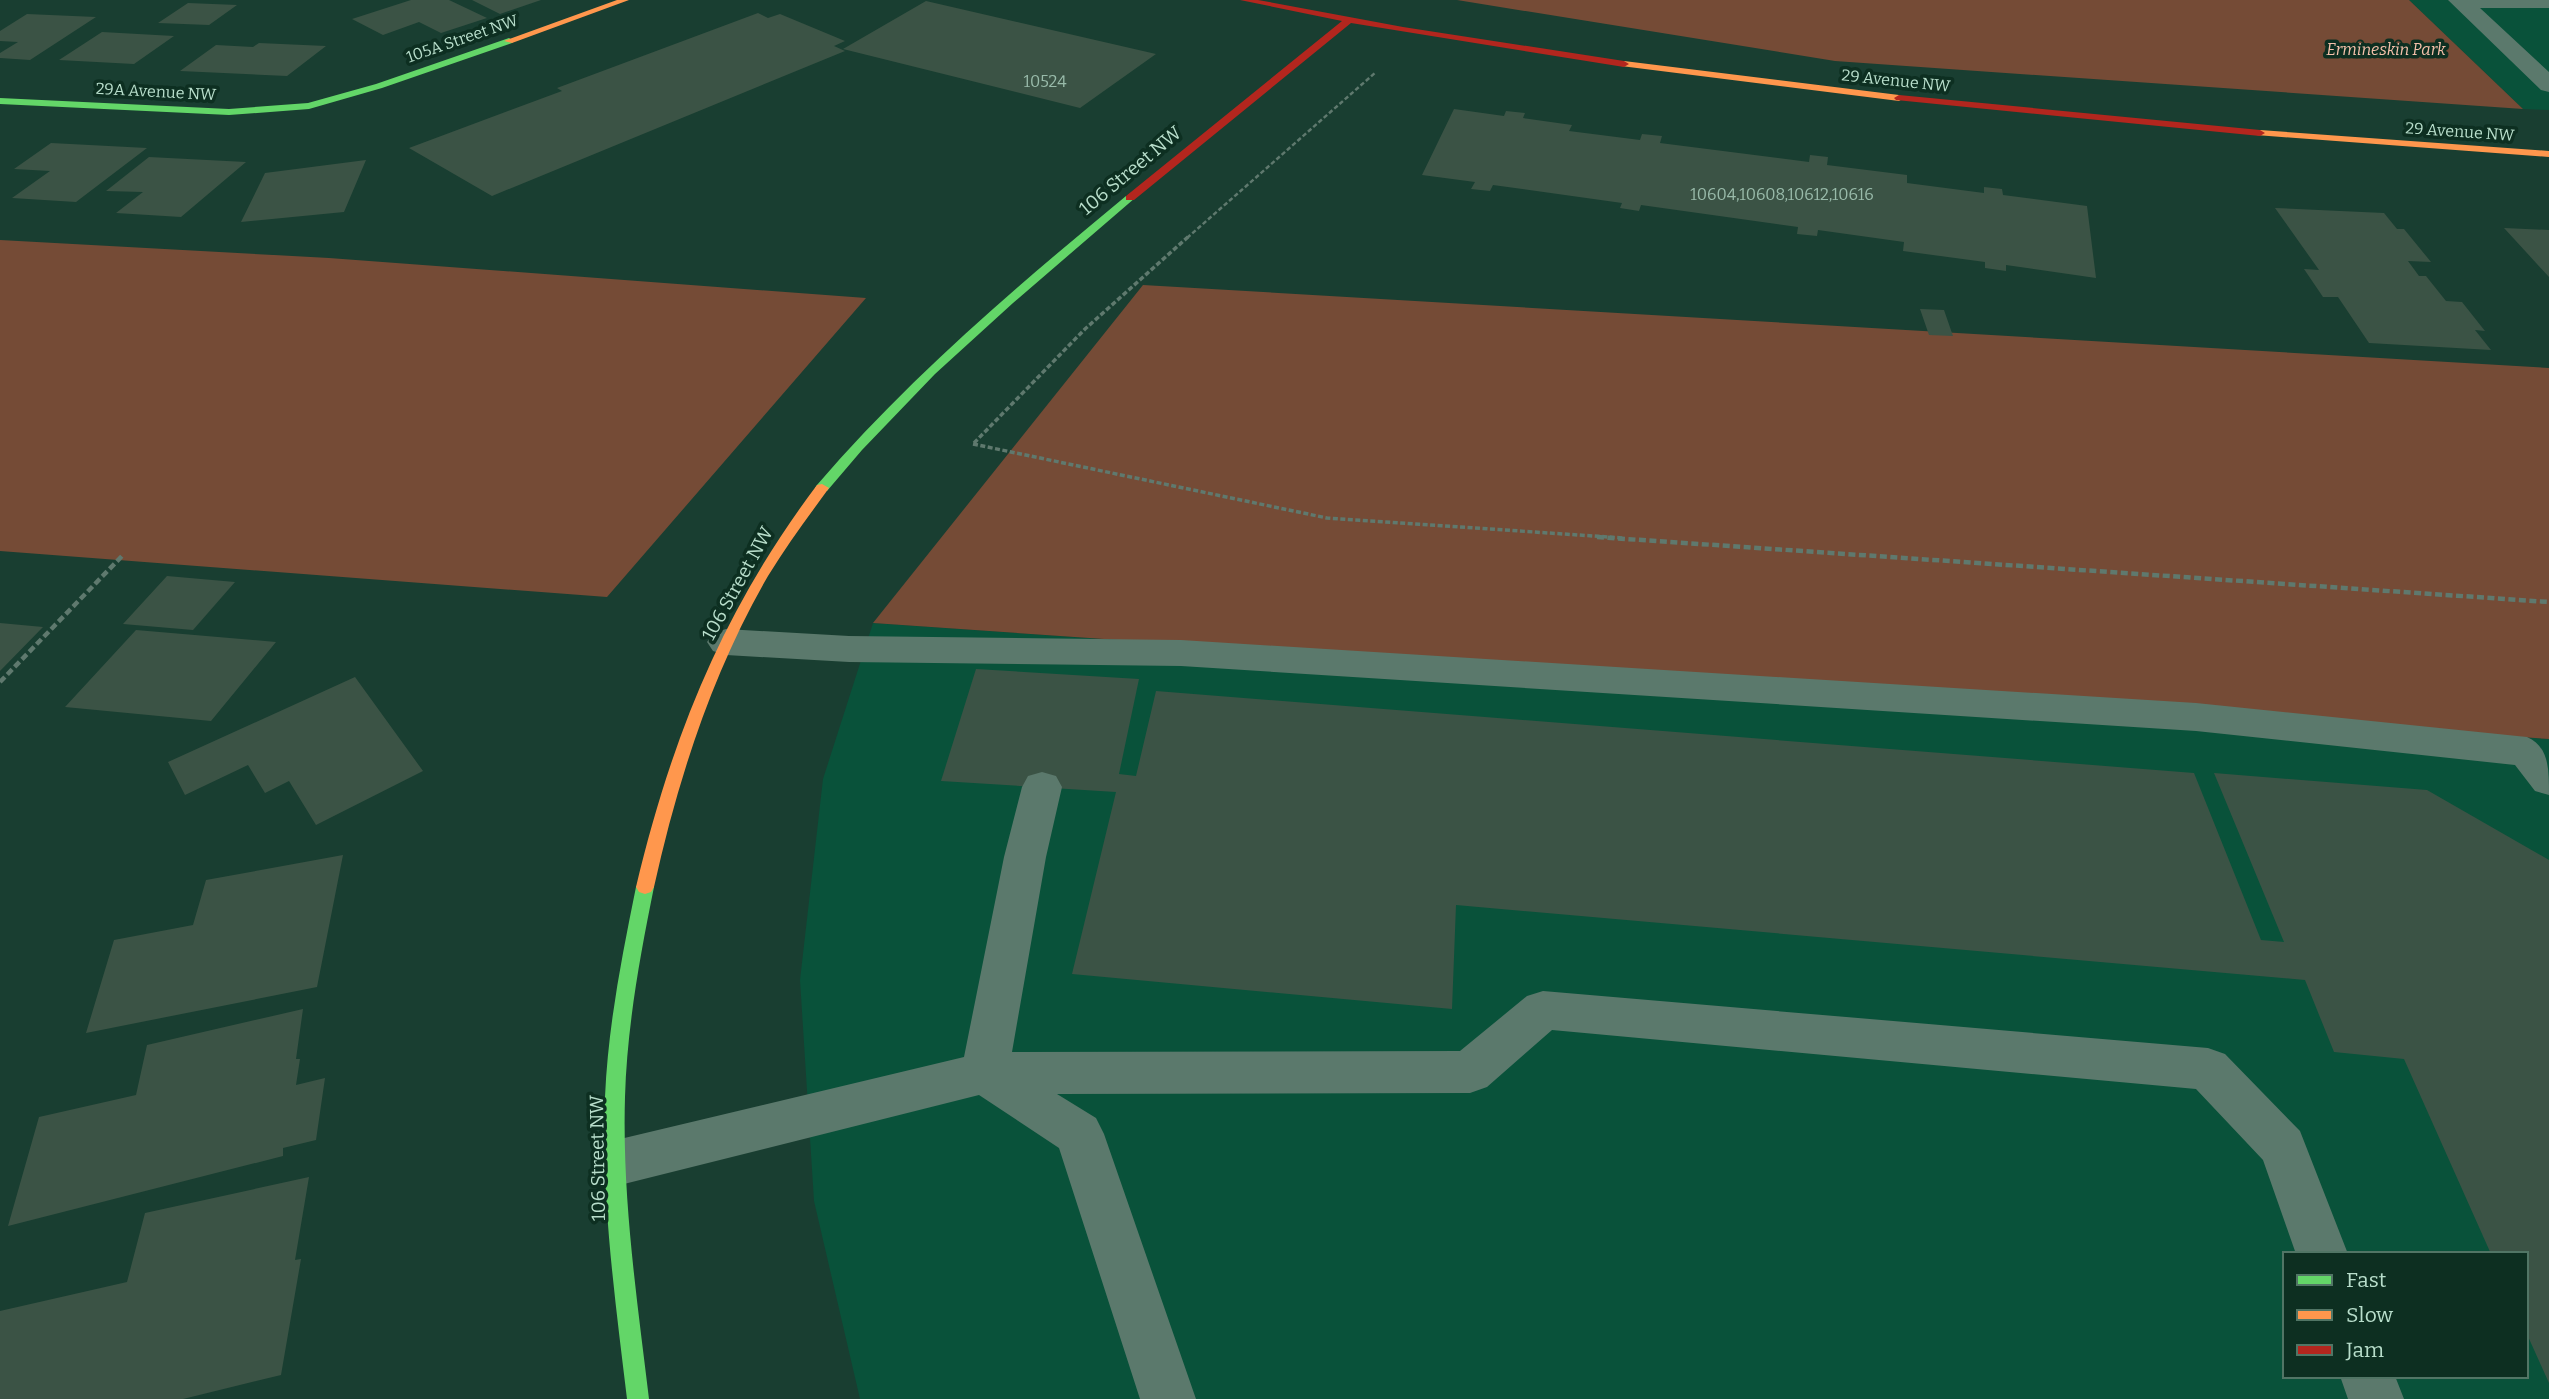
<svg xmlns="http://www.w3.org/2000/svg" width="2549" height="1399" font-family="Bitter,serif">
	<style>
		.built { fill: #09523a; fill-rule: evenodd }
		.green { fill: #754b36 }
		.building { fill: #3b5345 }
		.lines { fill: none; stroke-linecap: round; stroke-linejoin: round }
		.path-far2 { stroke: #5f796e; stroke-width: 2.5; stroke-dasharray: 4.5 2.5; stroke-linecap: butt }
		.path-far1 { stroke: #5f796e; stroke-width: 3.5; stroke-dasharray: 5 2.5; stroke-linecap: butt }
		.path { stroke: #5f796e; stroke-width: 4.5; stroke-dasharray: 7 3.5; stroke-linecap: butt }
		.lane { fill: #5b796c; fill-rule: evenodd }
		.fast { fill: #63d668; fill-rule: evenodd }
		.slow { fill: #ff974d; fill-rule: evenodd }
		.jam { fill: #b3261e; fill-rule: evenodd }
		.labels { text-anchor: middle; stroke-width: 7; stroke-linejoin: round; paint-order: stroke }
		.far-street-label { font-size: 16px; fill: #b8decb; stroke: #0d2f21 }
		.far-park-label { font-size: 16px; font-style: italic; fill: #f5c1ab; stroke: #0d2f21 }
		.number-label { font-size: 16px; fill: #9ba }
		.street-label { font-size: 19px; fill: #b8decb; stroke: #0d2f21 }
	</style>
	<rect width="100%" height="100%" fill="#193e31"/>
	<path class="built" d="M2409,0H2549V110L2523,109Z
		M873,623L2549,739V1399H860L814,1201L800,980L823,779ZM2285,1254H2526V1376H2285Z"/>
	<path class="green" d="M1457,0H2409L2523,109L1835,61Z
		M0,240L329,258L866,298L607,597L0,551Z
		M1143,285L2549,368V739L873,623Z"/>
	<path class="building" d="M411,0H449L487,18L441,33L419,22L383,35L352,19Z
		M472,0H541L500,14Z
		M926,1L1156,54L1080,108L843,49Z
		M188,3L237,5L209,25L158,23Z
		M758,13L768,18L780,14L845,41L834,46L845,51L492,196L409,148L562,91L557,88Z
		M27,14L96,17L30,60L0,58V53L18,42L0,41V31Z
		M102,32L174,36L134,64L59,60Z
		M259,43L326,46L287,76L180,71L216,45L253,47Z
		M1454,109L1504,116L1506,111L1525,113L1523,118L1572,125L1569,131L1640,140L1642,134L1662,136L1660,143L1809,162L1810,155L1828,157L1827,165L1907,175V183L1984,193V187L2002,189L2003,195L2087,206L2096,278L2006,265V271L1985,268V262L1903,251L1904,242L1818,230L1817,236L1797,234L1798,227L1641,205L1639,211L1620,208L1622,203L1493,185L1490,191L1471,189L1475,182L1422,175Z
		M51,143L147,148L76,202L12,198L50,171L14,169Z
		M149,157L246,162L181,217L116,213L143,192L106,191Z
		M366,160L344,212L241,222L265,173Z
		M2275,208L2384,213L2397,229H2404L2431,262L2408,261L2419,276H2426L2446,301L2462,302L2485,331L2475,330L2491,350L2369,343L2338,297H2323L2304,269L2319,270Z
		M2504,228L2549,230V277Z
		M1920,309L1944,310L1953,336L1929,335Z
		M167,576L235,582L193,630L123,624Z
		M0,623L43,627L0,671Z
		M136,630L276,642L211,721L65,707Z
		M976,669L1139,679L1119,774L1136,776L1156,691L2194,773L2261,940L2284,942L2214,773L2427,790L2549,860V1383L2526,1332V1254H2491L2404,1059L2334,1052L2305,980L1456,905L1452,1009L1072,974L1116,792L941,781Z
		M355,677L423,771L316,825L289,781L265,793L248,765L185,795L168,762Z
		M343,855L317,987L86,1033L114,940L193,925L206,880Z
		M303,1009L296,1059H300L296,1085L325,1078L316,1140L283,1148V1156L8,1226L39,1117L136,1095L147,1045Z
		M309,1177L295,1260L301,1259L281,1375L183,1399H0V1311L127,1282L145,1213Z"/>
	<g class="lines">
		<path class="path-far2" d="M1187,238L1376,72"/>
		<path class="path-far1" d="M974,443L1085,329L1189,236
			M973,444L1327,518L1623,538"/>
		<path class="path" d="M1597,537L2549,602
			M0,682L124,554"/>
		<path class="lane" d="M2448,0H2549V8H2480L2549,72V92L2541,90Z
			M726,629L849,636L1181,640L2196,703L2527,737C2549,747 2549,768 2549,795L2535,791L2515,765L2196,731L1181,666L849,662L726,655L713,651L707,642L713,633Z
			M1042,772L1056,776L1062,787L1046,857L1012,1052L1460,1051L1527,996L1543,991L2208,1048L2225,1054L2300,1131L2348,1254H2296L2263,1160L2196,1089L1552,1030L1487,1087L1470,1093L1057,1094L1096,1118L1104,1134L1196,1399H1140L1059,1148L979,1095L616,1186L598,1179L591,1163L598,1147L616,1140L964,1057L1004,857L1022,787L1028,776Z
			M2340,1376H2395L2404,1399H2348Z"/>
		<path class="fast" d="M509,38L514,41L512,43L382,88L309,109L229,115L0,104V98L229,109L308,103L376,84Z
			M1126,196L1135,198L1013,303L935,374L862,450L827,491H817L815,488L817,485C910,377 1017,286 1126,196Z
			M645,880L651,882L654,887C640,956 627,1027 625,1097C622,1198 637,1299 649,1399H627C615,1299 601,1198 605,1097C608,1026 622,956 636,887L639,882Z"/>
		<path class="slow" d="M617,0H629L512,43L504,41Z
			M1624,61L1899,95L1904,98L1899,101L1621,66L1619,64Z
			M2260,130L2549,151V157L2256,135L2255,133Z
			M822,484L829,488C808,517 787,545 768,576C712,673 678,779 654,887L651,892L645,894L639,892L636,887C672,736 723,610 817,485Z"/>
		<path class="jam" d="M1240,0H1258L1403,27L1624,61L1629,64L1624,67L1351,23L1134,200H1126V196L1342,21Z
			M1899,95L2260,130L2265,133L2260,136L1896,100L1894,98Z"/>
	</g>
	<g class="labels">
		<g class="far-street-label">
			<text transform="translate(462 38) rotate(-19)" y="6">105A Street NW</text>
			<text transform="translate(1896 80) rotate(6)" y="6">29 Avenue NW</text>
			<text transform="translate(156 91) rotate(3)" y="6">29A Avenue NW</text>
			<text transform="translate(2460 131) rotate(4)" y="6">29 Avenue NW</text>
		</g>
		<g class="far-park-label">
			<text x="2386" y="55">Ermineskin Park</text>
		</g>
		<g class="number-label">
			<text x="1045" y="87">10524</text>
			<text x="1782" y="200">10604,10608,10612,10616</text>
		</g>
		<g class="street-label">
			<text transform="translate(1130 170) rotate(-40)" y="7">106 Street NW</text>
			<text transform="translate(737 583) rotate(-61)" y="7">106 Street NW</text>
			<text transform="translate(597 1158) rotate(-91)" y="7">106 Street NW</text>
		</g>
	</g>
	<rect x="2283" y="1252" width="245" height="126" fill="#0d2f21" stroke="#517565" stroke-width="2"/>
	<rect x="2297" y="1275" width="35" height="10" fill="#63d668" stroke="#517565" stroke-width="2"/>
	<text x="2346" y="1287" font-size="21" fill="#b8decb">Fast</text>
	<rect x="2297" y="1310" width="35" height="10" fill="#ff974d" stroke="#517565" stroke-width="2"/>
	<text x="2346" y="1322" font-size="21" fill="#b8decb">Slow</text>
	<rect x="2297" y="1345" width="35" height="10" fill="#b3261e" stroke="#517565" stroke-width="2"/>
	<text x="2346" y="1357" font-size="21" fill="#b8decb">Jam</text>
</svg>
